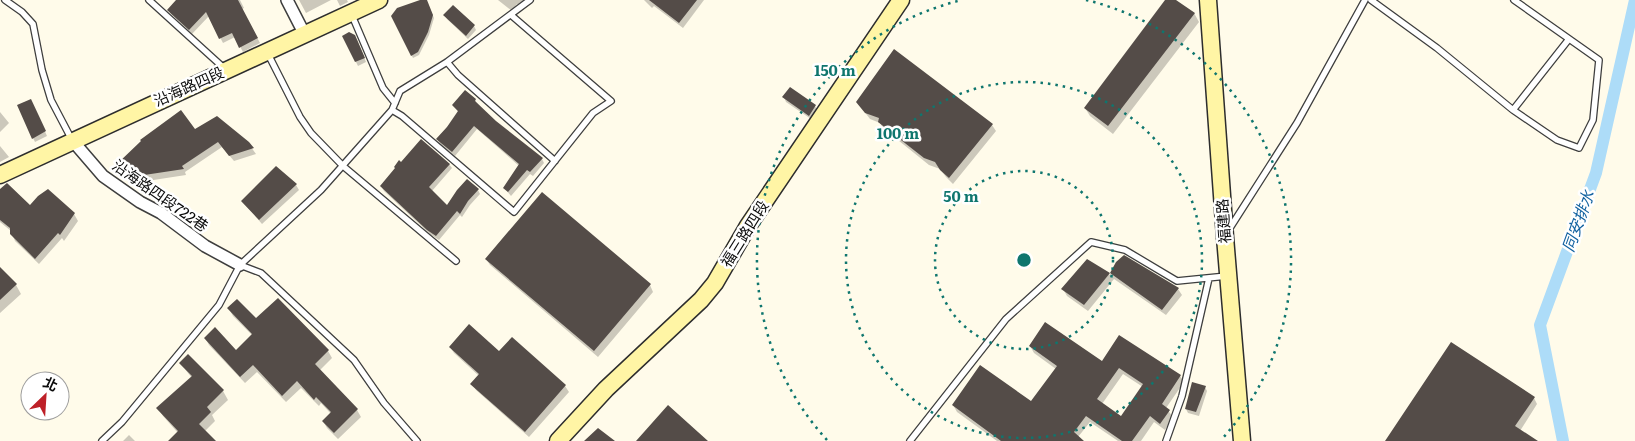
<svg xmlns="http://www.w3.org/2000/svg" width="1635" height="441" font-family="Literata,'Noto Sans TC',serif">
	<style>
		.shadow { fill: #0003; fill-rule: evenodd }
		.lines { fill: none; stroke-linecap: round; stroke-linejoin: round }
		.canal { stroke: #addcf8; stroke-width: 12 }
		.building { fill: #544c48; fill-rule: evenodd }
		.lane-casing { stroke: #3e3e3e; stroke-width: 8 }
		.street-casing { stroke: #3e3e3e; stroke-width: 14 }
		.secondary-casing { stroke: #2d2d2d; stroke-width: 19 }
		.lane { stroke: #fff; stroke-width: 5.5 }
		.street { stroke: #fff; stroke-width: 11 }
		.secondary { stroke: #fff5a5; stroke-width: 16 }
		.ring { fill: none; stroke: #0f766e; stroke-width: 2.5; stroke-dasharray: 2.5 5 }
		.labels { text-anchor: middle; stroke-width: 5; stroke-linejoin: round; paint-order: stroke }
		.street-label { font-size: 15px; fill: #0b0b0b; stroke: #fff }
		.water-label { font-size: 16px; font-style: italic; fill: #1262a0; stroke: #fff }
		.centre { fill: #0f766e; stroke: #fff; stroke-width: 2.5 }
		.ring-label { font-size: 15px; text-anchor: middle; font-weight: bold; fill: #0f766e; stroke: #fff; stroke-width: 5; stroke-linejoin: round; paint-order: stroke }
	</style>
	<rect width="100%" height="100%" fill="#fffbea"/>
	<path class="shadow" d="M178,0H240L244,8L242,9L260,43L243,52L235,37L223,43L209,16L192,34L171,14L168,10Z
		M299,0H331L306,13Z
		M337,0H347L348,2L340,6Z
		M423,0H426L434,18L429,35L419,55L413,58L392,16Z
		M498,0H530L521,8L517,4L512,11Z
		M644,0H704L683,28L654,6L652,8Z
		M1167,0H1174L1194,13L1199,22L1113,134L1090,116L1085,108Z
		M445,15L474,26L476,30L468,39L447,19Z
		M343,36L357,40L366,62L358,66Z
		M784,97L815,106L817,110L811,119L786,102Z
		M475,100L478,106L496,122L542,159L544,163L533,176L530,174L511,196L504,188L519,166L477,129L455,156L440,144L437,139L459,113L453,105Z
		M857,102L992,125L996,131L953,184L946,177L940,169L929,165L883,128L880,123L870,119Z
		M33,105L47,136L35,142L33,138Z
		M0,112L9,123L0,132Z
		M195,131L248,143L256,154L234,161L222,147L185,172L186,175L134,183L131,185L128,179Z
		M0,146L9,157L0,162Z
		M449,164L452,168L432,191L447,207L478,190L480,194L470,205L462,217L460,215L439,240L430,234L384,191L381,186Z
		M296,185L299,190L262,224L242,201Z
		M48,191L74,214L78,221L64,241L62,238L39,264L15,241L11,231L0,222V192L30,206Z
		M486,259L650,285L653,292L598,357L490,265Z
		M1088,261L1110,275L1117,263L1178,289L1182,295L1166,315L1114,279L1088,311L1067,296L1063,289Z
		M0,269L16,285L21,294L0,313Z
		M278,299L328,351L332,358L319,371L357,410L361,417L338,439L327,428L323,421L331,414L321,403L319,406L301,388L286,402L257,372L245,383L209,345L205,338L236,352L253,336L233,316L229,309L256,320Z
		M1030,346L1102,363L1180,376L1184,382L1166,408L1173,417L1165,430L1154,422L1141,441H1118L1090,422L1078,437L1083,441H997L957,412L953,405L1031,403L1056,369L1034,353ZM1123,374L1143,387L1121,418L1102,404Z
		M450,347L499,353L565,386L569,392L529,437L476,390L472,384L479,376L454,353Z
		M188,356L223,391L228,400L212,415L215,421L205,431L214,441H170L178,433L163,416L158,408L192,378L180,363Z
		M1205,387L1207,391L1199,416L1188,413L1186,409Z
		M1534,398L1537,404L1520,431L1535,441H1386Z
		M129,435L135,441H123Z"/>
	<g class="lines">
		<path class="canal" d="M1563,441L1540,325L1596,173L1635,0"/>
	</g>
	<path class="building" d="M176,0H238L258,38L239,48L232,33L219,39L206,12L189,30L167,10Z
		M420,0H427L433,15L428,32L418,52L411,56L391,16L397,8Z
		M649,0H697L679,23Z
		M1165,0H1176L1195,13L1108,126L1084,108Z
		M453,5L475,25L466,36L443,15Z
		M349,32L355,35L365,58L355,62L342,36Z
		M894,49L993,124L949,178L940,170L935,162L924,158L878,122L879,118L865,113L856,102Z
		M790,87L816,105L809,116L782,97Z
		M465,90L476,99L475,101L496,121L543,158L530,172L527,170L508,192L503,188L519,164L474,126L452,152L436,139L447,127L458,111L452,105Z
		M31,99L46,131L32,139L17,105Z
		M181,110L195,129L217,116L249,142L254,148L229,156L218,142L182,166L184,169L131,177L127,180L118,163L141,141L140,140Z
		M421,139L450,164L429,187L447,205L457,190L467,179L479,189L468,201L460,214L457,211L436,236L427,230L380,186L395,168L394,167L399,160L401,162Z
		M276,166L297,184L259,220L241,201Z
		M7,183L30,205L38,196L48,189L75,213L60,235L58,233L35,259L10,234V228L0,220V189Z
		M542,192L651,284L594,351L485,259Z
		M1124,255L1179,288L1162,310L1110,273L1116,262Z
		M1087,259L1110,273L1084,305L1061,289Z
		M0,267L17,284L0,300Z
		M278,298L329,350L315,364L358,409L334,433L322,421L331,412L316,397L314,400L297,381L282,396L253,365L240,377L204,338L215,327L236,350L252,334L227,308L237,299L256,318Z
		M1045,322L1102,361L1119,335L1181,375L1162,404L1170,410L1160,424L1150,416L1132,441H1122L1086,416L1074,432L1084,441H1001L952,405L980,365L1031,401L1057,366L1029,346ZM1119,368L1143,384L1121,416L1097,399Z
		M469,324L499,351L512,337L566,385L525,432L470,384L479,374L449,347Z
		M1451,342L1535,397L1515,426L1538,441H1385Z
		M188,354L224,390L207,407L211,412L199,424L216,441H168L178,431L156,408L192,376L179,363Z
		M1192,382L1206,386L1196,412L1185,409Z
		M668,405L708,441H636Z
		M598,428L615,441H584Z"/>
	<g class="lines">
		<g class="lane-casing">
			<path id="lane" d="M5,0L22,12L33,24L42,70L51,100L72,140
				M149,0L225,69
				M1371,0L1437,48L1513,110L1569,39
				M351,13L383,88L395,103
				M268,54L300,117L311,133L343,166L456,261
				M447,62L458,75L555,161
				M392,110L402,116L514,212L593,113L611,101L511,15
				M1513,110L1557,140L1579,148L1593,120L1599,60L1514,0
				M1228,231L1297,123L1365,0
				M240,265L261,273L354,360L384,403L417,441
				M102,441L122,422L219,305L240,265L321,190L392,110L400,91L447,62L530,0
				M910,441L1006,319L1091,242L1125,250L1177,281L1227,276
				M1166,441L1182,396L1209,278"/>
		</g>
		<g class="street-casing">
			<path id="street" d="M287,0L305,35
				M72,140L103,176L140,202L161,213L205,246L240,265"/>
		</g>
		<g class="secondary-casing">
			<path id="secondary" d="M1208,0L1225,237L1242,441
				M0,175L379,0
				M558,441L606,389L701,300L715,283L748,226L901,0"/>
		</g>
		<use href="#lane" class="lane"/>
		<use href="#street" class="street"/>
		<use href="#secondary" class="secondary"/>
	</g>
	<g class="ring">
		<circle cx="1024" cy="260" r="89"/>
		<circle cx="1024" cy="260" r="178"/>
		<path d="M827 440A267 267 0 0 1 962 0M1086 0A267 267 0 0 1 1221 440"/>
	</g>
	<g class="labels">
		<g class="street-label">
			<text transform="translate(189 87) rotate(-24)" y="5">沿海路四段</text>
			<text transform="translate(160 196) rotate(35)" y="5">沿海路四段722巷</text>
			<text transform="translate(1224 221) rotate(-94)" y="5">福建路</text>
			<text transform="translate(745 234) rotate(-58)" y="5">福三路四段</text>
		</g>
		<g class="water-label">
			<text transform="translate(1578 221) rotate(-70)" y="6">同安排水</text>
		</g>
	</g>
	<circle cx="1024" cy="260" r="8" class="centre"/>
	<g class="ring-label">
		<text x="835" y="76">150 m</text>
		<text x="898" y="139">100 m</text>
		<text x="961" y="202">50 m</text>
	</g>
	<g transform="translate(45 396) rotate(25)"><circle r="24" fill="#ffffff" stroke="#9d9d9d"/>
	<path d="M0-4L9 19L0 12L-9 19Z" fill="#be2028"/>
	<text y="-8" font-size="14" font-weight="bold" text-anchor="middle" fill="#0b0b0b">北</text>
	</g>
</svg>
